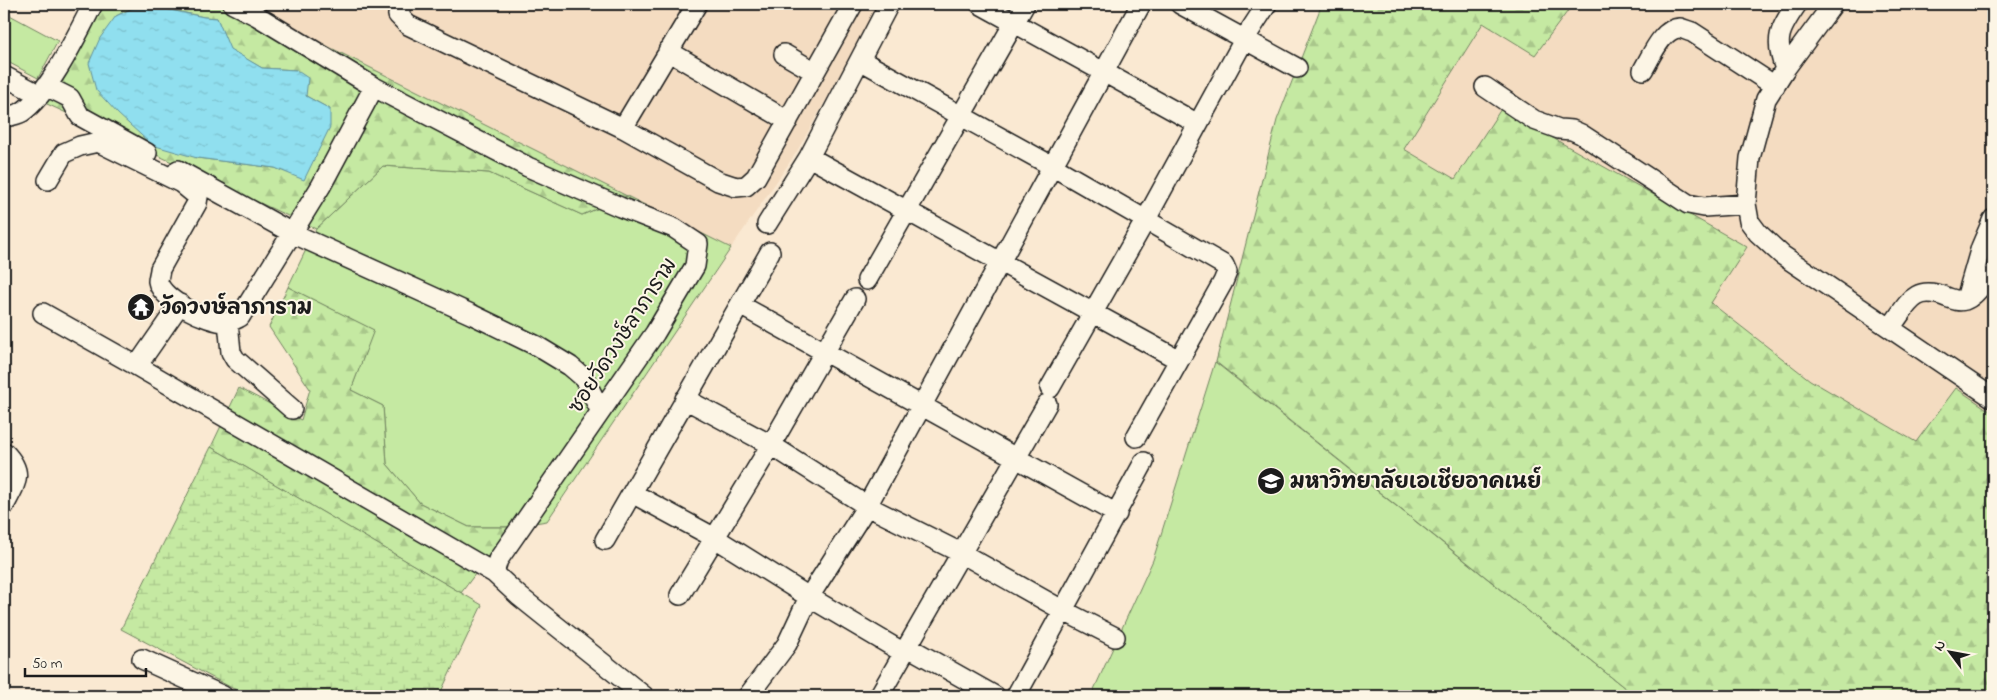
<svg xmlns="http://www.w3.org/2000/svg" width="1997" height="700" font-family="'Indie Flower','Playpen Sans Thai',sans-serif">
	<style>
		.built { fill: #f4dcc1 }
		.green { fill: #c5e9a2; stroke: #70825f }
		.forest { fill: url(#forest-firs); stroke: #70825f }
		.wetland { fill: url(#wetland-marsh); stroke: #70825f }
		.water { fill: url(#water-ripples); stroke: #62919b }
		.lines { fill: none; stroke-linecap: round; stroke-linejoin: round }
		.minor-casing { stroke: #1c1c1c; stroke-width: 22 }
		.minor { stroke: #fcf5e5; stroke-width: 19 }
		.labels { text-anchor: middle; stroke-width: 4; stroke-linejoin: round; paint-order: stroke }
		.poi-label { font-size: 21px; font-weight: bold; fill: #1c1c1c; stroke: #fcf5e5; text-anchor: start }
		.street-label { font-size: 21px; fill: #1c1c1c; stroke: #fcf5e5 }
	</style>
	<defs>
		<pattern id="forest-firs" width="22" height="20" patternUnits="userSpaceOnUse" patternTransform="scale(1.25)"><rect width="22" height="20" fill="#c5e9a2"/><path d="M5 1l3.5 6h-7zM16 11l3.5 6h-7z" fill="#a9c78b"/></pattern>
		<pattern id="wetland-marsh" width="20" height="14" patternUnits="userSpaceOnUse" patternTransform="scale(1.25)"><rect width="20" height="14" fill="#c5e9a2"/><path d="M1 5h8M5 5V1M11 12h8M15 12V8" fill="none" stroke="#a9c78b"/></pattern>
		<pattern id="water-ripples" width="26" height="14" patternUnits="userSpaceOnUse" patternTransform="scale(1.25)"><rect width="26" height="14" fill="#90dfef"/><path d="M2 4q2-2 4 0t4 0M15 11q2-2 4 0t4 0" fill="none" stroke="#7cbfcc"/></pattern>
	</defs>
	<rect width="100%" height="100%" fill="#fae9d2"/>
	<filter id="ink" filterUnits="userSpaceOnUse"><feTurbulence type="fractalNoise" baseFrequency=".02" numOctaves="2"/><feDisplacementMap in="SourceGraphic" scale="10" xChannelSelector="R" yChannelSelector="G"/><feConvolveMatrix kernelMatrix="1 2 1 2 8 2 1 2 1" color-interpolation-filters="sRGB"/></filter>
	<g filter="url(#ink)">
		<path class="built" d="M243,4H880L796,153L731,248Z
			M1322,4H1993V696H1091L1153,560L1216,362L1277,120Z"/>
		<path class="green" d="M4,12L58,41L38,78L4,60Z
			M383,166L489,173L582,215L627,196L731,248L547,521L510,527H469L420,503L387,464L383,406L351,390L373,330L288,287L316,229Z
			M1215,362L1635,696H1091L1153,560Z"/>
		<path class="forest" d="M82,4H141L116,16L197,158L275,168L296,175L330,109L306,96L296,70L262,68L229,49L217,18L204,17L145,4H243L627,196L582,215L489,173L383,166L316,229L32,97Z
			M1322,4H1573L1535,55L1483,23L1404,149L1455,179L1501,109L1747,247L1711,303L1810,380L1916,442L1956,388L1993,413V696H1635L1216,362L1277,120Z
			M288,287L374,330L351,390L383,406L387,464L420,503L469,527H510L461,593L211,447L239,388L301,420L310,389L269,327Z"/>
		<path class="wetland" d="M211,447L482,605L439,696H247L121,629Z"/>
		<path class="water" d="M141,4L204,17L217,18L230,49L262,68L296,70L308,78L306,96L330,109V127L304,180L275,168L197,158L152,145L118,114L96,90L89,63L100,38L116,16Z"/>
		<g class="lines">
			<g class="minor-casing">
				<path id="minor" d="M233,4L257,16L374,87L528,167L620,207L674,228L698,244L695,266L655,333L498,560L494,573L519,596L644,696
					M402,4L398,15L408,25L623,128L718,181L736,187L746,186L756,177L853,4
					M980,4L1198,124
					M1180,4L1297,68
					M1833,4L1785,69L1766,99L1750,158L1746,204L1749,221L1758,233L1782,255L1993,398
					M668,51L788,121
					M784,54L815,72
					M860,60L1052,166L1224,265L1227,272L1223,282L1136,437
					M1785,69C1774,39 1779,30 1797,4
					M1643,70C1651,57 1662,28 1680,28C1684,29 1688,31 1692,32L1775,86
					M4,76L40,95
					M46,86L70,98L80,116L147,153
					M1485,87L1534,120L1559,129L1572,130L1581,134L1688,204L1704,207L1746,204
					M4,117C10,116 17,115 22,112C49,94 78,33 93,4
					M623,128L697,4
					M809,157L1179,360
					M178,170L292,233L321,186L374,87
					M48,180L64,153L80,146L98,142L181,183L198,197L197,203L160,269C160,272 158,278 158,281C161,300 208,322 226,322C231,322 236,319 240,317L292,233L473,315L537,346L570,366L584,378L600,410
					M767,224L809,157L889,4
					M867,280L1025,4
					M1966,299L1981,247L1993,219
					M180,304L137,366L494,573
					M740,305L1117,514
					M43,313L137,366
					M228,322L231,352L235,359L292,409
					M1890,328C1908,305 1913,284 1946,297C1952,299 1958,302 1965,300C1976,296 1984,281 1993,274
					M1050,388L1145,221L1245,38L1267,4
					M685,399L771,445L867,506L961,553L1064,611L1115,637
					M4,452C25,473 16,483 4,506
					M632,493L715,538L809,597L904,653
					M605,540L770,252
					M680,595L771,445L855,299
					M908,647L995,696
					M142,659L223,696
					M748,696L787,644L809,597L867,506L1141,4
					M879,696L1047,404
					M1016,696L1144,462"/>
			</g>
			<use href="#minor" class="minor"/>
		</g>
	</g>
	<defs>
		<g id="temple-disc" transform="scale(1.4375)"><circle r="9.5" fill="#1c1c1c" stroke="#fcf5e5"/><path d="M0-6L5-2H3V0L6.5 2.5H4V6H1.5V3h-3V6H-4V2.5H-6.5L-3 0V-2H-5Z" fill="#fff"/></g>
		<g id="university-disc" transform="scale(1.4375)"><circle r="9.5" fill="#1c1c1c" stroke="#fcf5e5"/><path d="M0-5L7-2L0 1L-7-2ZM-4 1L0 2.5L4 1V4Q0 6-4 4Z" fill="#fff"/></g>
	</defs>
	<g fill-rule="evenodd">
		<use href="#temple-disc" x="141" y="307"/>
		<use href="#university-disc" x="1271" y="481"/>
	</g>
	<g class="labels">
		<g class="poi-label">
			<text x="160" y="314">วัดวงษ์ลาภาราม</text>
			<text x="1290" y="488">มหาวิทยาลัยเอเชียอาคเนย์</text>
		</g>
		<g class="street-label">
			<text transform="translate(622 335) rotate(-57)" y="7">ซอยวัดวงษ์ลาภาราม</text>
		</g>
	</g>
	<rect width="1997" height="700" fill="none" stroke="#fcf5e5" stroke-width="20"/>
	<rect x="10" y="10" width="1977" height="680" fill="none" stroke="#1c1c1c" stroke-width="2" filter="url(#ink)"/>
	<g transform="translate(1950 652) rotate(302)" stroke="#fcf5e5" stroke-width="4" paint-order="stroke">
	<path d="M0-4L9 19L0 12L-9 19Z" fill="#1c1c1c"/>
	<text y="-8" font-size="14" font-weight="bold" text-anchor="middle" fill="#1c1c1c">N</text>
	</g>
	<path d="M25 668v8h121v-8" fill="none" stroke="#1c1c1c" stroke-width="2.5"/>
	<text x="32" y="668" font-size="15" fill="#1c1c1c" stroke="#fcf5e5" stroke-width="4" paint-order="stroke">50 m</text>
</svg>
